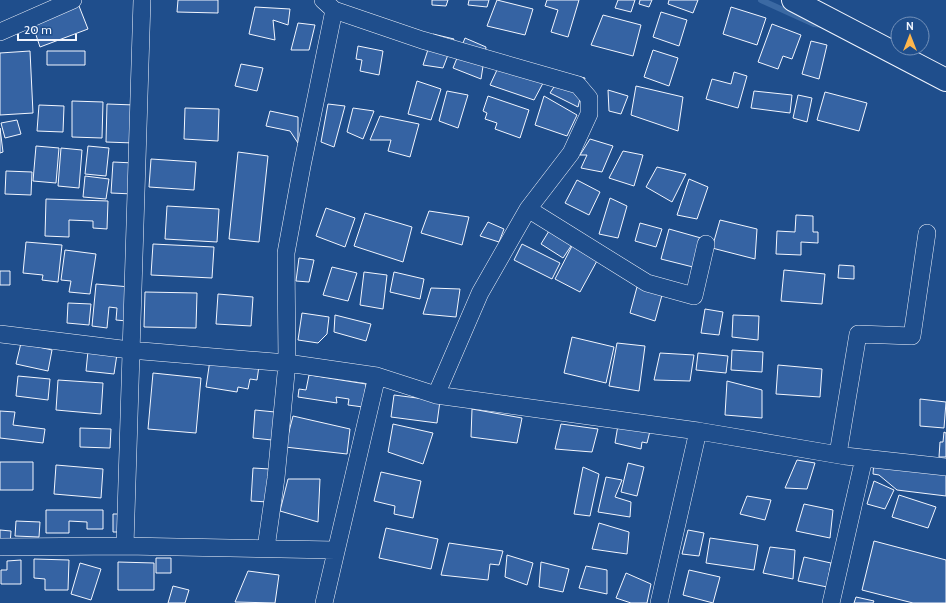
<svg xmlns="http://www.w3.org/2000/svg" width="946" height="603" font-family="Cabin,sans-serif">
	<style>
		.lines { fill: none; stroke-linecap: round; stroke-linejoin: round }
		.stream { stroke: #3b69a3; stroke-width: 6 }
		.building { fill: #3563a3; stroke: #f2f6ff }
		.minor-casing { stroke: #f2f6ff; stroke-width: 18 }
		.tertiary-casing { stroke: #f2f6ff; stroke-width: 24 }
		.minor { stroke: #1f4e8c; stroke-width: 17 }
		.tertiary { stroke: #1f4e8c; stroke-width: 22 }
	</style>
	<rect width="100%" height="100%" fill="#1f4e8c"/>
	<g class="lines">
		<path class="stream" d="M761,0L814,24L822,25"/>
	</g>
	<path class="building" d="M178,0H218V13L177,12Z
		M432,0H448L446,6L432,5Z
		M469,0H489L487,7L468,5Z
		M497,0L533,9L525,35L487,26Z
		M547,0H579L568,37L551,32L558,10L545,6Z
		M618,0H635L631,12L615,8Z
		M640,0H652L649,7L639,4Z
		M669,0H698L693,13L668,4Z
		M79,6L88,29L40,47L32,23Z
		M255,7L290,9L288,25L273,20L275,40L249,34Z
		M731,7L766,18L757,45L723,34Z
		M661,12L687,20L679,46L653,37Z
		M603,15L641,25L633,56L591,45Z
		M298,23L315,25L309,50H291Z
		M772,24L801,35L792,59L783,56L778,69L758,62Z
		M433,34L454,39L443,68L423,65Z
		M465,38L486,47L481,79L453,68Z
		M811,41L827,45L819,79L802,74Z
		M358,46L383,51L379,75L360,71L362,60L356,59Z
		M653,50L678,58L669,86L644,77Z
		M30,51L33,113L0,115V53Z
		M47,51H85V65H47Z
		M503,57L550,70L534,100L490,85Z
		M241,64L263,68L257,91L235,86Z
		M734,72L747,76L738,108L706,99L712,79L731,84Z
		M563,73L585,78L578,107L550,93Z
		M417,81L441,89L431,120L408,114Z
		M636,86L683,97L678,131L631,115Z
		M608,90L628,96L621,114L609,111Z
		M447,91L468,95L458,128L439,121Z
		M754,91L792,95L790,113L751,108Z
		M825,92L867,103L859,131L817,120Z
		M798,95L812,98L807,122L793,118Z
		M488,96L529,110L520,138L495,129L497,123L485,119L487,113L483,111Z
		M544,96L577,115L567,136L535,125Z
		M72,101L103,102L102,138L72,137Z
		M107,104L135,105L134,143L106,142Z
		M328,104L345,106L334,147L321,142Z
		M39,105L64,106L63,132L37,131Z
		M185,108L219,109L218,141L184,139Z
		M353,108L374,111L363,139L347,132Z
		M270,111L298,117V143L290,131L266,126Z
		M380,116L419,124L410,157L388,151L391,140H370Z
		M17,120L21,134L5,138L1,123Z
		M0,128L3,152L0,153Z
		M590,139L613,146L602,172L581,168L587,155H580Z
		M36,146L59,148L56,183L33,181Z
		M88,146L109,148L106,176L85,174Z
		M61,148L82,150L79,188L58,186Z
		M623,151L643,155L634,186L609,178Z
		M238,152L268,156L259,242L229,239Z
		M151,159L196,162L194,190L149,187Z
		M113,162L134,163L133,194L111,193Z
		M657,167L686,174L672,202L646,187Z
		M6,171L32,172L31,195L5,194Z
		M85,176L109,179L106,199L83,197Z
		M689,179L708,187L697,219L677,215Z
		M577,180L600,192L589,215L565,203Z
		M610,198L627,206L618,238L599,234Z
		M46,199L108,201L107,229L93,228V221L69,220V237L45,236Z
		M167,206L219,209L217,242L165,239Z
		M326,208L355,218L345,247L316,236Z
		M429,211L469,217L462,245L421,233Z
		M365,213L412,227L403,262L354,246Z
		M796,215L813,216V232H818V243L801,242V255L776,254L777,231L795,232Z
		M720,220L757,229L755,259L712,248Z
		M488,222L504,229L499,242L480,236Z
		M640,223L662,229L656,247L635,241Z
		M552,226L575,240L563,258L541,244Z
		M669,229L701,238L693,267L661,259Z
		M26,242L62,245L58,282L42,280L43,275L23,273Z
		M153,244L214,247L212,278L151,275Z
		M522,244L560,263L552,279L514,260Z
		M572,246L598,259L580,292L555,279Z
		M65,250L96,254L90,294L69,292L71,281L61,280Z
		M299,258L314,260L309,282L296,281Z
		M839,265L854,266V279L838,278Z
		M332,267L357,273L348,301L323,295Z
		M784,270L825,274L822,304L781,301Z
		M0,271H10V285H0Z
		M364,272L387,275L383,309L360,305Z
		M394,272L424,279L420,299L390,292Z
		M96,284L130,287L127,321L116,320L117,308L109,307L107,328L92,326Z
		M637,287L662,295L655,321L630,313Z
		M431,288L460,289L456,317L423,314Z
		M145,292L197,293L196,328L144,327Z
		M218,294L253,297L251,326L216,324Z
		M68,303L91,304L89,325L67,323Z
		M705,309L723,312L719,335L701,333Z
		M302,313L329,317L327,334L318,343L298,340Z
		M335,315L371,324L366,341L334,332Z
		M733,315L759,316L758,340L732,337Z
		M572,337L614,347L606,383L564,373Z
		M21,343L52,350L48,371L16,364Z
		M617,343L645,346L639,391L609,386Z
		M732,350L763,352L762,372L731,370Z
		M88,351L117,354L114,374L86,371Z
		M660,353L694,355L690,381L654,380Z
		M698,353L728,356L726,373L696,370Z
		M210,360L259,366L257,380L250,379L248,389L238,387L237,392L206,387Z
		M778,365L822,369L820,397L776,394Z
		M153,373L201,378L196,433L148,429Z
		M309,375L366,384L363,407L348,405L349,399L336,397L337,403L298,397L299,389L306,390Z
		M18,376L50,379L48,400L16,396Z
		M58,380L103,383L101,414L56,410Z
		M727,381L762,390V418L725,415Z
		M394,395L440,401L437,423L391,417Z
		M920,399L946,402L944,428L920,426Z
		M472,409L522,418L517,443L471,437Z
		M255,410L275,412L272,440L253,438Z
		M0,411L15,412L13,425L45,429L43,443L0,438Z
		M293,416L350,429L347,454L285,447Z
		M393,424L433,433L423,464L388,452Z
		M561,424L598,429L592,452L555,449Z
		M618,425L650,431L647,443L642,442L641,449L615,443Z
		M80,428L111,429L110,448L80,447Z
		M944,432L946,433V457H939L940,442H943Z
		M797,460L815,463L807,489L785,488Z
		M874,461L946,470V496L897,490L879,475L873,474Z
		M0,462H33V490H0Z
		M628,463L644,467L637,496L621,492Z
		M56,465L103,469L101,498L54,494Z
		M583,467L599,474L590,516L574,514Z
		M253,468L270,469L268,502L251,501Z
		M381,472L421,481L413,518L394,514L395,506L374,501Z
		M606,477L622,480L615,497L631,502L630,517L598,512Z
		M288,479H320L318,522L280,511Z
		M874,481L894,490L885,509L867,504Z
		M899,495L936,507L928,528L892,517Z
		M747,496L771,500L765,520L740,514Z
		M804,504L833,510L830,538L796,531Z
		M46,510H103V529H87V522L69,521V533H46Z
		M113,514H123L124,532H113Z
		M16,521L40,522L39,537L15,536Z
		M599,523L629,532L627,554L592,549Z
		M386,528L438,539L431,569L379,558Z
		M0,530L11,531L10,545L0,544Z
		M688,530L704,533L699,556L682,554Z
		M710,538L758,545L754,570L706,563Z
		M874,541L946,560V603H913L862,590Z
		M449,543L503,551L499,565L490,564L488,580L441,575Z
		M770,547L795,550L793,579L763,573Z
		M507,555L533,563L527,585L505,577Z
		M804,557L831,563L827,587L798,581Z
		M156,558H171V573H156Z
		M34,559L69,560L68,590H45V579L34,578Z
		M21,560V584H1V570H7V561Z
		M118,562L154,563V590H118Z
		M541,562L569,569L563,592L539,587Z
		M80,563L101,569L91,600L71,594Z
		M586,566L607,570V594L579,588Z
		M689,570L720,577L713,603L683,595Z
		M248,571L279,575L275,603L235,602Z
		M626,573L651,584L647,603H631L616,598Z
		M173,586L189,590L185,603H168Z
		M856,597L874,601L873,603H854Z"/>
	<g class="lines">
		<g class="minor-casing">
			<path id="minor" d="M323,0L334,10L422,40L578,85L589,98V114L571,153L528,209L480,293L436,395
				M0,32L73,0
				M528,209L647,283L694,296L706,244
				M0,334L130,350L287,363L377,376L436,395L698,431L845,456L946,467
				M838,454L858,334L912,336L927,233
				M125,546L142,0
				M0,547L125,546L335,550
				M266,548L276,478L287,363L286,253L302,166L334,10
				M324,603L377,376
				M659,603L698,431
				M831,603L864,458"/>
		</g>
		<g class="tertiary-casing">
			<path id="tertiary" d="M793,0L946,80"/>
		</g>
		<use href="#minor" class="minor"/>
		<use href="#tertiary" class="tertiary"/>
	</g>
	<g transform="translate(910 36)"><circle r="19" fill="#1f4e8c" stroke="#7391ba"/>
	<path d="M0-3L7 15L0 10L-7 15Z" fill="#ffb74d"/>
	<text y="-6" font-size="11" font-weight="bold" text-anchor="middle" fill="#f2f6ff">N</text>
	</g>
	<path d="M18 34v6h58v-6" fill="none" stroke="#f2f6ff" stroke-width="2"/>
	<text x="24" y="34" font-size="12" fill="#f2f6ff" stroke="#1f4e8c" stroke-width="3" paint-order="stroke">20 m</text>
</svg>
